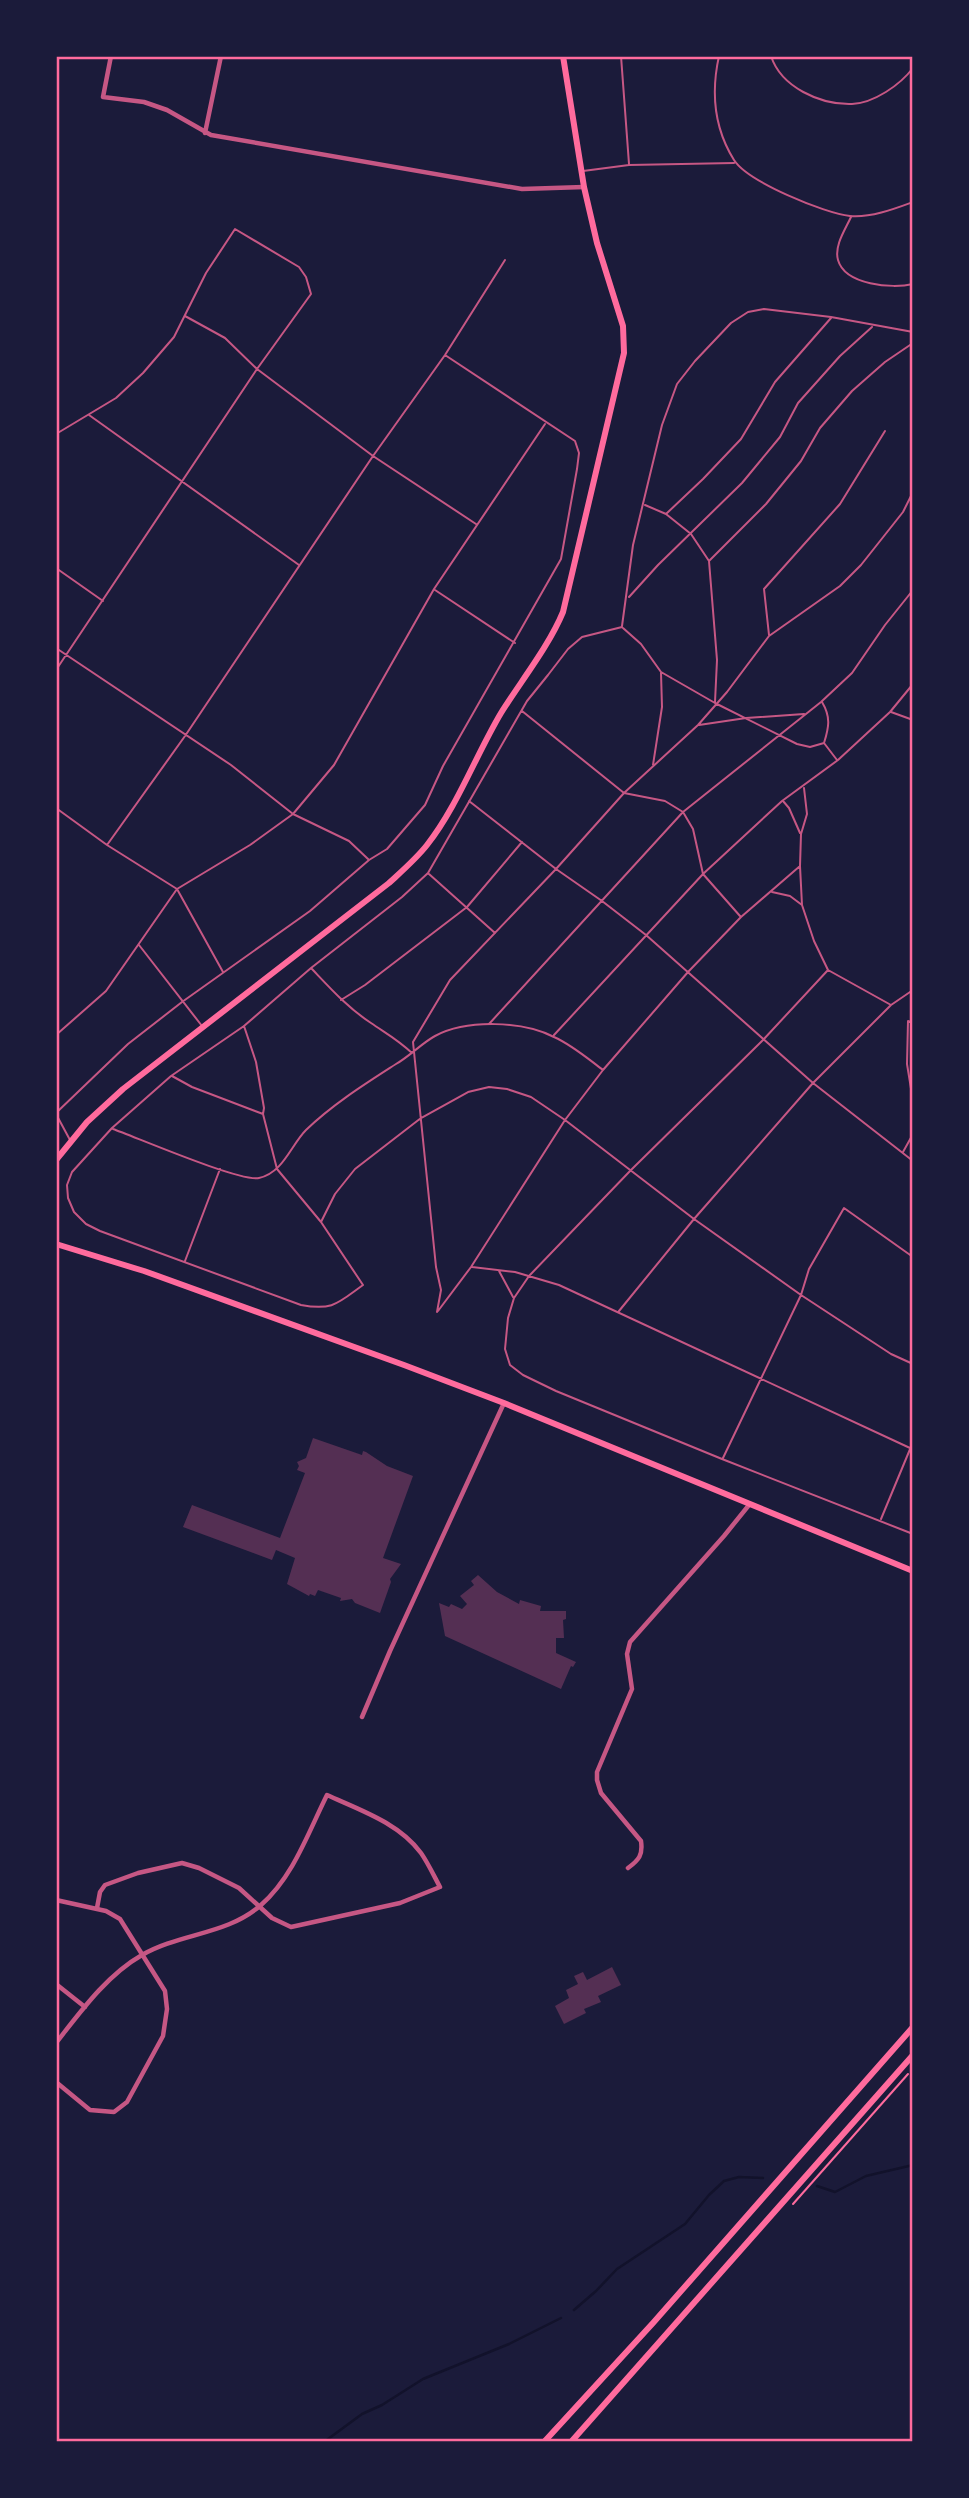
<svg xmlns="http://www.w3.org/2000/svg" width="969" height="2498" font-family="Commissioner,sans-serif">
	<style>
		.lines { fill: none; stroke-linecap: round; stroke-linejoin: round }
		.stream { stroke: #12122b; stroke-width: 2.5 }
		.building { fill: #542f53 }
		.path { stroke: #ff6b9d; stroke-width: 2 }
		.service { stroke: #c65784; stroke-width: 2 }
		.minor { stroke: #c65784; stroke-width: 4.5 }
		.secondary { stroke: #ff6b9d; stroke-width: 6 }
		.neatline { fill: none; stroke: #ff6b9d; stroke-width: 2.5 }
	</style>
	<rect width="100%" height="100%" fill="#1b1b3a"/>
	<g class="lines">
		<path class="stream" d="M817,2186L835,2192L866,2176L913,2165
			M574,2310L596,2291L617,2269L685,2224L709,2195L724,2181L739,2177L763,2178
			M324,2442L362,2414L382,2405L423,2379L509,2344L561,2318"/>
	</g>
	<path class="building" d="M313,1438L362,1455L363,1451L366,1452L387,1466L413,1476L383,1558L401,1564L390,1579L391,1582L380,1613L355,1603L352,1599L340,1601L341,1598L318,1590L315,1596L310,1594L309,1596L287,1584L295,1558L276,1550L272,1560L183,1527L192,1505L280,1538L305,1473L297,1470L299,1466L297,1462L306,1458Z
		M478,1575L497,1592L519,1604L520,1600L541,1606L540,1611H566V1619L563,1620L564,1638H556V1653L576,1662L573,1667L571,1666L561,1689L445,1636L439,1603L449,1607L451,1604L462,1609L467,1604L460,1596L474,1585L471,1581Z
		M612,1967L621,1985L598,1996L601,2002L584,2009L586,2013L564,2024L555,2006L569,1998L566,1990L578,1984L574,1976L583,1972L587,1980Z"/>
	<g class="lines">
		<path class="path" d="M793,2204L908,2074"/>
		<path class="service" d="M621,56L629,164
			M719,56C711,92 714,128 734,160C748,182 824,213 850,216C870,218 894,209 913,202
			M771,56C781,87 820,105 852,104C874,103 900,85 913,68
			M583,171L629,165L734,163
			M851,217C845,230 834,246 838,260C845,285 892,289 913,284
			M185,316L225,338L257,369L373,456L476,524
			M89,415L299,565
			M56,434L116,398L143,373L174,337L206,273L235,229L299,267L306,277L311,294L257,369L56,670
			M645,505L666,514L691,534L709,561L717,660L715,702
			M666,514L703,479L741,439L775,382L831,318
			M709,561L766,504L801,461L820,428L852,391L885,362L913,343
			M56,568L103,601
			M435,590L515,643
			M629,597L658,565L742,483L780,437L798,403L840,356L872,327
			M622,626L633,545L662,425L677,384L695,361L731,323L748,312L764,309L831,317L913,332
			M623,628L641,644L661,672L715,703L797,744L810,747L824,743
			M769,635L764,589L840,504L885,431
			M56,648L231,765L293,814L349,841L368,859
			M822,702C831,717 829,727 824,743
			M522,711L624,793L665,801L683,812L693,829L703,874L740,916
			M891,712L913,720
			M699,725L746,718L804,714
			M824,743L837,760
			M653,765L662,707L661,673
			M804,788L807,814L801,834L800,866L802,905L814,941L828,970L891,1005
			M469,801L556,869L602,901L646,935L813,1083L913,1161
			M783,801L789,808L800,833
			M56,808L107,845L177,889L223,972
			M107,845L185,736L373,456L445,355L505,260
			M429,874L495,933
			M772,892L790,896L802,905
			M139,945L202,1026
			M312,969C331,989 348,1008 371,1023C387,1034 397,1039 412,1053
			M828,970L763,1040L631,1170L529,1276L514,1298L508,1318L505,1349L510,1365L523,1375L556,1391L722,1459L913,1534
			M341,1000L365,985L467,907L522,842
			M913,1023L908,1021L907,1064L913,1101
			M489,1024L683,812L821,702L852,673L885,625L913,590
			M244,1026L256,1062L264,1108L263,1114L277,1169L321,1222L363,1285C338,1303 333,1311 301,1305L100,1231L86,1224L74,1212L68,1198L67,1185L72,1172L112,1128L171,1076L244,1026L311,968L402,897L428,873L527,701L548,675L568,649L582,637L622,627
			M56,1035L106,991L177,889L250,845L293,814L334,765L434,589L545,424
			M554,1035L703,874L782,801L838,760L890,712L913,684
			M172,1076L192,1087L263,1114
			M56,1113L128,1044L182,1002L310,911L369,860L387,849L425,805L443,766L561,559L577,469L579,453L575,441L445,355
			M56,1114L70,1140
			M113,1129C138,1138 240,1182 259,1178C283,1173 291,1145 306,1130C333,1104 365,1084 396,1064C410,1056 422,1043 435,1036C467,1019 523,1021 554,1037C572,1045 587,1058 603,1070
			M903,1152L913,1134
			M321,1222L335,1194L355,1169L421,1118L468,1092L489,1087L507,1089L531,1097L565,1120L694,1219L801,1295L891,1354L913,1364
			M185,1261L220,1169
			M472,1267L515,1272L559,1285L910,1448
			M499,1271L513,1297
			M438,1311L471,1267L565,1120L603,1070L688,972L741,917L800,866
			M619,1311L694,1219L813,1083L891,1005L913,990
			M437,1312L441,1290L436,1267L413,1042L450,980L556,869L624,793L698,725L727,692L769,636L840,586L861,565L903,512L913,492
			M723,1458L801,1295L809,1269L844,1208L913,1257
			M881,1519L913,1442"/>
		<path class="minor" d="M111,56L103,97L144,102L167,110L211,135L522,189L584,187
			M205,133L221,56
			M362,1717L390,1651L504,1403
			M628,1868C639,1860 643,1855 641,1841L601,1793L597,1780V1772L632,1689L627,1654L630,1642L724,1536L749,1505
			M56,1900L106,1911L120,1919L165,1991L167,2009L163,2036L127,2102L114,2112L90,2110L56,2082
			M56,1984L85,2007
			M56,2043C81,2011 107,1975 142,1955C180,1933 227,1935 261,1905C293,1877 308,1833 327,1795C360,1810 399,1823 421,1853C428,1863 434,1876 440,1887L400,1903L291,1927L272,1918L239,1888L199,1868L182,1863L138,1873L105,1885L100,1892L97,1908"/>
		<path class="secondary" d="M56,1160L87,1122L123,1089L389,883C402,871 416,859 427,845C457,807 476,755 501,713C521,681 549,646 563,612L624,353L623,326L597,243L584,187L563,56
			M56,1244L144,1271L404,1365L504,1403L913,1571
			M544,2442L653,2323L913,2027
			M571,2442L913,2055"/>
	</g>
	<rect width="969" height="2498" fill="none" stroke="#1b1b3a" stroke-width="116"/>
	<rect x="58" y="58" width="853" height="2382" class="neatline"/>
</svg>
